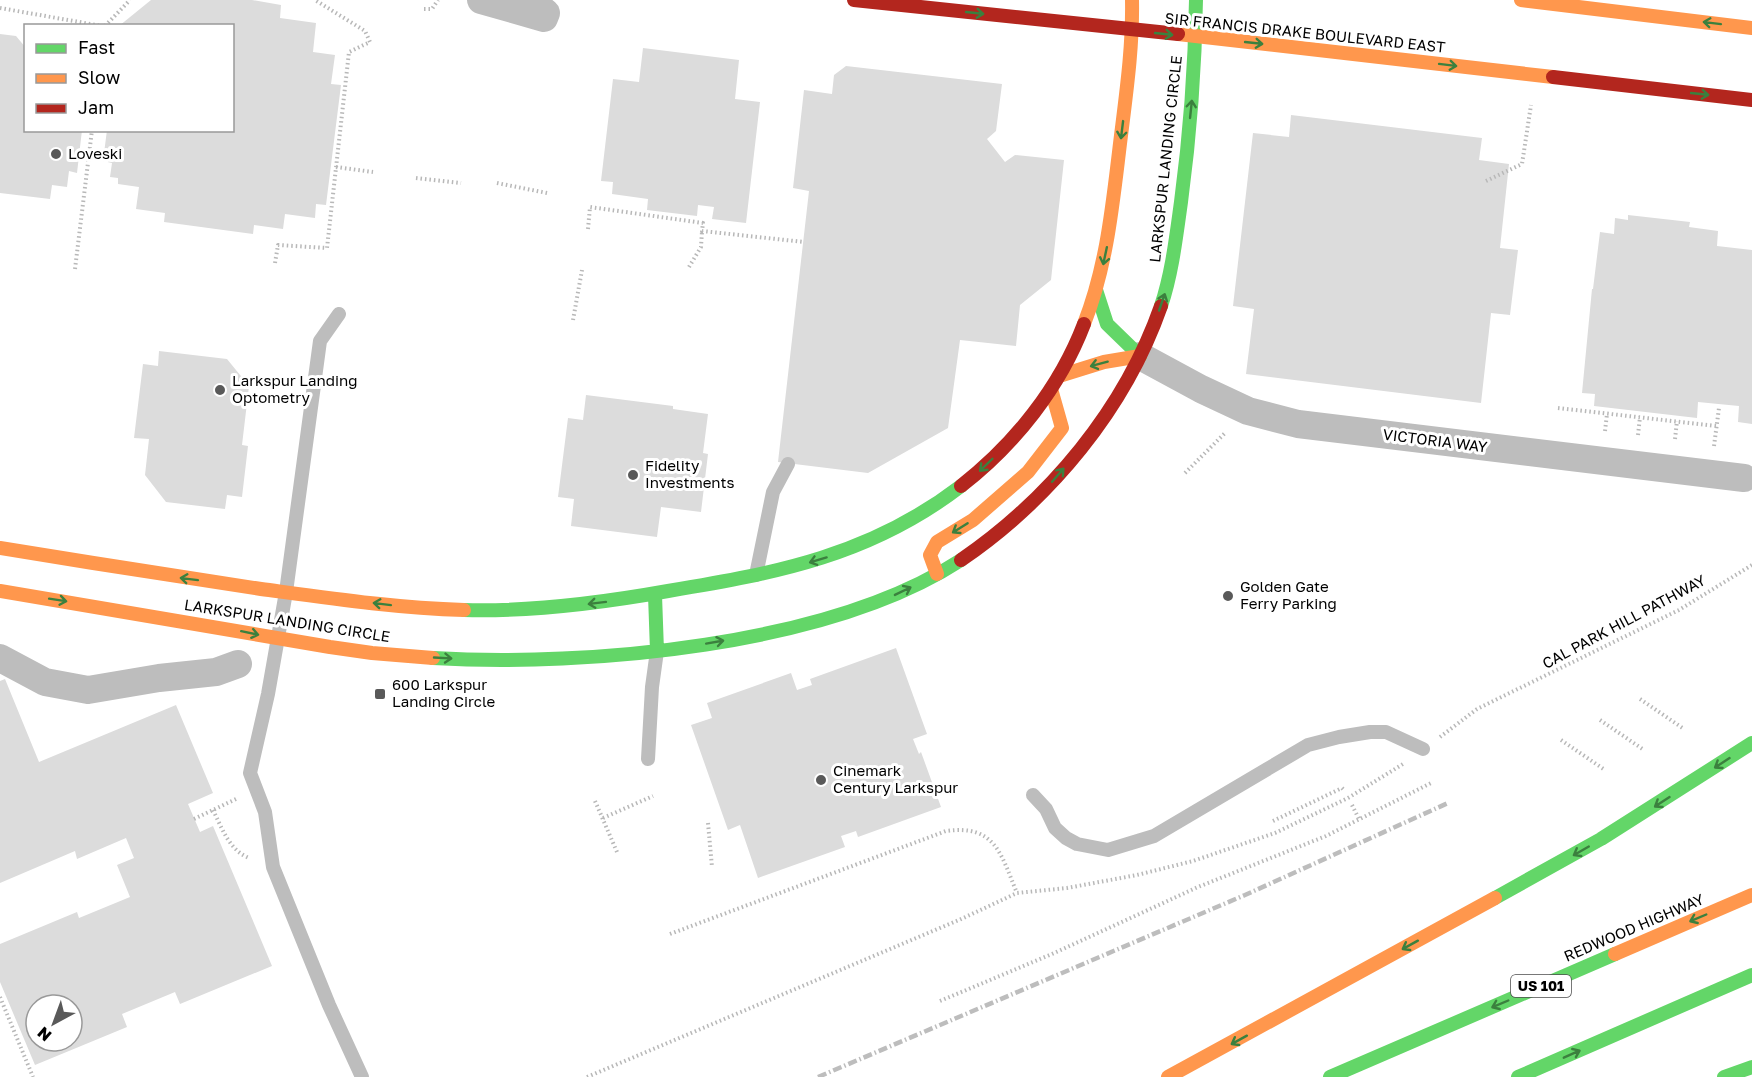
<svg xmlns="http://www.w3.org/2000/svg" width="1752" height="1077" font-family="'Golos Text',sans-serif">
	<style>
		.building { fill: #dcdcdc; fill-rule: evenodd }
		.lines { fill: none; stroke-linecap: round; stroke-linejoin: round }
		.path { stroke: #b8b8b8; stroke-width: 4; stroke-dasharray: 1.5 3; stroke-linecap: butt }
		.lane { stroke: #bdbdbd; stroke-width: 14 }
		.street { stroke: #bdbdbd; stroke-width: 28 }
		.fast { stroke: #63d668; stroke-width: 14 }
		.slow { stroke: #ff974d; stroke-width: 14 }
		.jam { stroke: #b3261e; stroke-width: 14 }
		.rail { stroke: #bdbdbd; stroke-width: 4.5; stroke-dasharray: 9 3 1.5 3; stroke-linecap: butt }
		.oneway { stroke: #3b803e }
		.poi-dot { fill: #595959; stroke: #fff; stroke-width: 2 }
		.labels { text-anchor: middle; stroke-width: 6; stroke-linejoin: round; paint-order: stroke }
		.shield { fill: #fff; stroke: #4c4c4c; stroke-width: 1.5 }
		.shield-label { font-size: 14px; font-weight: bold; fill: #000 }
		.street-label { font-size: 15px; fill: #000; stroke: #fff }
		.poi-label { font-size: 15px; fill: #000; stroke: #fff; text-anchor: start }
	</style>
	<rect width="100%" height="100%" fill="#fff"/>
	<path class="building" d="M151,0H252L281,5L280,18L316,23L313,52L335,55L331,84L341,85L326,205L316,204L315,218L285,214L283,229L254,225L253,234L164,222L165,213L136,209L139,187L118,184V178L110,177L112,163L103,161L107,130H232V26H119Z
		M0,34L16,36L26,48V130H82L77,173L69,171L67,187L52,185L50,199L0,193Z
		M643,48L739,60L735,99L760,102L746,223L712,219L714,207L698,205L697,216L647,210L648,199L612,194L613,182L601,181L613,79L639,82Z
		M846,66L1002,84L996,131L987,139L1005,162L1015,155L1064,160L1051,280L1020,305L1016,346L960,340L948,428L868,473L778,462L809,191L793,188L804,90L832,94L834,75Z
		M1291,115L1482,138L1479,160L1509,164L1500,248L1518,250L1510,315L1491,313L1481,403L1246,374L1254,309L1233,306L1253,133L1289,137Z
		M1628,215L1690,222L1689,227L1718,231L1717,246L1752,250V424L1738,422L1739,406L1698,402L1697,418L1594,406L1595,394L1582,393L1592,289H1593L1600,232L1614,234L1615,218L1628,220Z
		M159,351L227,359L249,386L242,445L248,446L242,497L227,495L225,509L166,502L145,475L149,439L134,438L143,364L158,366Z
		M586,395L673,406V409L708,414L703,453L708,454L701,512L661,507L657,537L571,526L574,499L558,497L568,418L583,420Z
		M896,648L927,734L913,739L919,754L921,752L941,807L858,837L856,831L841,836L845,847L758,878L740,825L728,830L691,725L712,718L707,703L791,673L797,690L812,685L810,679Z
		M5,679L39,762L176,705L213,793L188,804L200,832L213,826L272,966L180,1004L175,992L122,1014L127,1027L35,1065L0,982V944L77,912L79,918L130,897L117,865L134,858L126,838L77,859L75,851L0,883V681ZM36,1005H72V1041H36Z"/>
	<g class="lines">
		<path class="path" d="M0,8L102,26
			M424,9H432L438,0
			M105,26L130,0
			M336,167L373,172
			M416,178L461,183
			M1486,181L1522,164L1531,105
			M497,183L547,193
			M588,229L590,207L703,223L702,231L804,242
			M275,263L278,245L327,248L349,52L370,42L365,31L315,0
			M689,267L701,247L702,231
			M75,269L92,130
			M573,320L582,270
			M1558,408L1716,426
			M1605,431L1607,414
			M1638,435L1640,417
			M1675,439L1677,421
			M1714,446L1719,408
			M1185,473L1225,433
			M1640,699L1684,729
			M1600,720L1644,750
			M1440,737L1477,709L1679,610L1752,565
			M1561,740L1605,770
			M595,801L617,852
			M1352,805L1359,819
			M213,810C222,828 229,850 249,858
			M603,818L653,796
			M194,819L236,799
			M1273,821L1342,788L1344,790
			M708,823L712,867
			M670,934L946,831C996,824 1001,855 1017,893
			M0,997L33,1077
			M940,1001L1052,954L1198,887L1326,836L1433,782
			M587,1077L959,920L1017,893L1067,888L1137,875L1193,861L1275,833L1348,798L1403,764"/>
		<path class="lane" d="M339,314L320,341L286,592L268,694L250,773L265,812L273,867L329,1005L362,1077
			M756,575L773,492L788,464
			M648,759L652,687L657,651
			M1033,795L1046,809L1055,828L1066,838L1077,844L1108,850L1154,836L1308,745L1339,737L1370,732H1386L1423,749"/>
		<path class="street" d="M481,0L544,18L546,13L539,7L522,0
			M1140,356L1201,389L1248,411L1298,424L1744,478
			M0,658L45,682L88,690L159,678L216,672L238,664"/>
		<path class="fast" d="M1096,290L1107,324L1140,356
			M1161,306C1172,273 1176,238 1181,202C1190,135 1195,68 1196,0
			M655,595L657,651
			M464,610C533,612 601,603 668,591C778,573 871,555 961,486
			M433,658C588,667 829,646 961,560
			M1495,898L1601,839L1752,743
			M1330,1077L1615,954
			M1518,1077L1752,975
			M1724,1077L1752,1067"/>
		<path class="slow" d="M1521,0L1752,28
			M1178,34L1553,77
			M1084,324C1106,268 1112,210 1119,152C1125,101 1133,51 1132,0
			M1059,376L1104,362L1140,356
			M0,548C87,562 173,576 261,589C328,598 396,608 464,610
			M937,574L930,555L937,542L973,520L1028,472L1062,428L1051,389
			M0,591L330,647L372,653L433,658
			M1615,954L1752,895
			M1168,1077L1495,898"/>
		<path class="jam" d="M854,0L1178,34
			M1553,77L1752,100
			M961,486C1015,444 1060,387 1084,324
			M961,560C1050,499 1125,409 1161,306"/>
		<path class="rail" d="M818,1077L1245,895L1448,803"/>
	</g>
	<defs><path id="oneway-shaft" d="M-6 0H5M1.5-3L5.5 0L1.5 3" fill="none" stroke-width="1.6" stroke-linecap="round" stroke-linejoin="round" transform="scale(1.5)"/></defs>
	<g class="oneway">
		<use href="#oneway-shaft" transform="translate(975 13) rotate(6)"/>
		<use href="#oneway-shaft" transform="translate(1712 23) rotate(-173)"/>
		<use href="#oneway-shaft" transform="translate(1164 34) rotate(6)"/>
		<use href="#oneway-shaft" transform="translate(1254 43) rotate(6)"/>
		<use href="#oneway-shaft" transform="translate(1448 65) rotate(7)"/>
		<use href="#oneway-shaft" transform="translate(1700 94) rotate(6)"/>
		<use href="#oneway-shaft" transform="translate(1191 109) rotate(-84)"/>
		<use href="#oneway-shaft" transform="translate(1122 130) rotate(97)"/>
		<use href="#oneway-shaft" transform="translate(1105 256) rotate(102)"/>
		<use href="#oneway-shaft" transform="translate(1162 302) rotate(-71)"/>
		<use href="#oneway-shaft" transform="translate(1099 364) rotate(165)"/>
		<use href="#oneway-shaft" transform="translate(986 465) rotate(136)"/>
		<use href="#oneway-shaft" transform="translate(1058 475) rotate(-49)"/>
		<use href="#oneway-shaft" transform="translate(960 528) rotate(148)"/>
		<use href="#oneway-shaft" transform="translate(818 560) rotate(163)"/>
		<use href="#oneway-shaft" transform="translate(189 579) rotate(-173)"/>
		<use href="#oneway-shaft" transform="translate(903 591) rotate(-26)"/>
		<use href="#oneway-shaft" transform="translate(58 600) rotate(9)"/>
		<use href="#oneway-shaft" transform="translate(597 603) rotate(173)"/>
		<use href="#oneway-shaft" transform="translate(382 604) rotate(-173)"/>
		<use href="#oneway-shaft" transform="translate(250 633) rotate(12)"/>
		<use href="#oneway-shaft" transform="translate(715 642) rotate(-10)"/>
		<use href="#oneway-shaft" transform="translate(443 658) rotate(3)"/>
		<use href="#oneway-shaft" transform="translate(1722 763) rotate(147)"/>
		<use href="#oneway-shaft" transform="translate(1662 802) rotate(147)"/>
		<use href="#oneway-shaft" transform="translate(1581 851) rotate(150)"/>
		<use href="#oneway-shaft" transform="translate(1698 918) rotate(157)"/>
		<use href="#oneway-shaft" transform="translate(1410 945) rotate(151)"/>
		<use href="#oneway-shaft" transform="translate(1500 1004) rotate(157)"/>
		<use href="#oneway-shaft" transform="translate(1239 1040) rotate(151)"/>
		<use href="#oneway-shaft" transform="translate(1572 1054) rotate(-24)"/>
	</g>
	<g class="poi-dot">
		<circle cx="56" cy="154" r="6"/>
		<circle cx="220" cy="390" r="6"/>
		<circle cx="633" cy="475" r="6"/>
		<circle cx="1228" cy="596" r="6"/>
		<rect x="374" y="688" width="12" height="12" rx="3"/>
		<circle cx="821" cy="780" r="6"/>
	</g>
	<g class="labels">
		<rect class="shield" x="1511" y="975" width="60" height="22" rx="4.5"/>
		<g class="shield-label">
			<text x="1541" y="991">US 101</text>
		</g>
		<g class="street-label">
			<text transform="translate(1305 33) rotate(6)" y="5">SIR FRANCIS DRAKE BOULEVARD EAST</text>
			<text transform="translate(1166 159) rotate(-84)" y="5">LARKSPUR LANDING CIRCLE</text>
			<text transform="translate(1435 441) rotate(7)" y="5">VICTORIA WAY</text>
			<text transform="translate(287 621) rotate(9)" y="5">LARKSPUR LANDING CIRCLE</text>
			<text transform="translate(1624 622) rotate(-28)" y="5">CAL PARK HILL PATHWAY</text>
			<text transform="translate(1634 928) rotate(-23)" y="5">REDWOOD HIGHWAY</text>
		</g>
		<g class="poi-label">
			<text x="68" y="159">Loveski</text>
			<text x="232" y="386">Larkspur Landing<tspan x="232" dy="17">Optometry</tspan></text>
			<text x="645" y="471">Fidelity<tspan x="645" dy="17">Investments</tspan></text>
			<text x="1240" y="592">Golden Gate<tspan x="1240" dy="17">Ferry Parking</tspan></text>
			<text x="392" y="690">600 Larkspur<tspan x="392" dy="17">Landing Circle</tspan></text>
			<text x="833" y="776">Cinemark<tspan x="833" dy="17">Century Larkspur</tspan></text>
		</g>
	</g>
	<rect x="24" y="24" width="210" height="108" fill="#ffffff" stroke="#999999" stroke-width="1.5"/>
	<rect x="36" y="44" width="30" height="9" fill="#63d668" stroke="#999999" stroke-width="1.5"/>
	<text x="78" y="54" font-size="18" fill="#000000">Fast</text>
	<rect x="36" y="74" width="30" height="9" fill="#ff974d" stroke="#999999" stroke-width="1.5"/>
	<text x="78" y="84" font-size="18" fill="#000000">Slow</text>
	<rect x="36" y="104" width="30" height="9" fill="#b3261e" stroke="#999999" stroke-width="1.5"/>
	<text x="78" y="114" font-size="18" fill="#000000">Jam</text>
	<g transform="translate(54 1023) rotate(221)"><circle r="28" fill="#ffffff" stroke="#999999" stroke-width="1.5"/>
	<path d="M0-4.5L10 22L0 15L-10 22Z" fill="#595959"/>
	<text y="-9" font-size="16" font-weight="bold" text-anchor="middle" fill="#000000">N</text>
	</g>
</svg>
